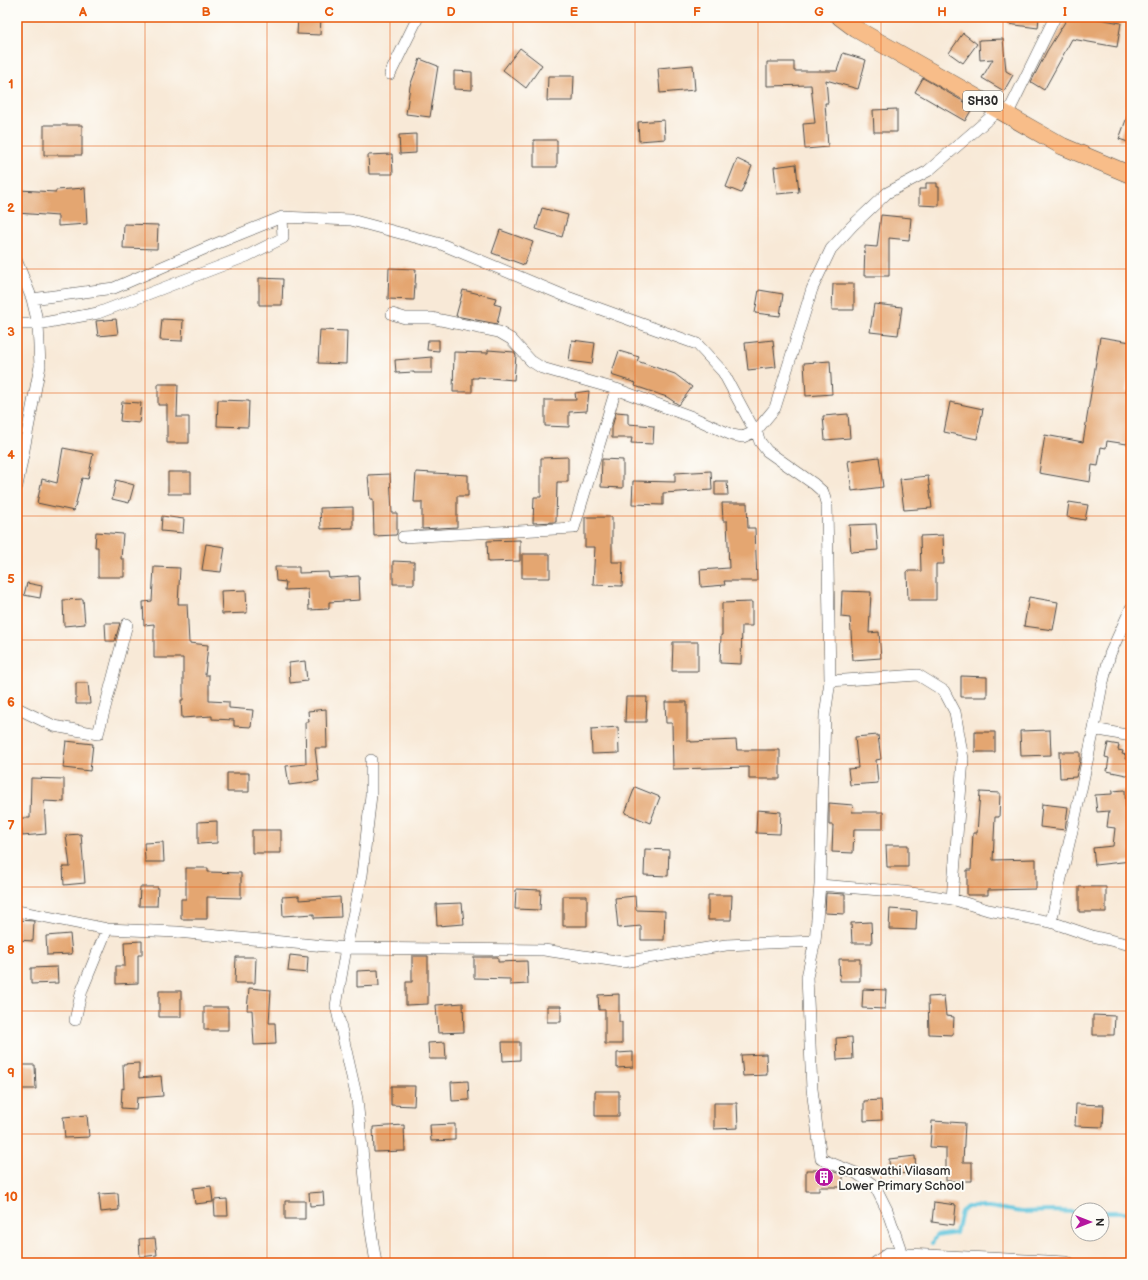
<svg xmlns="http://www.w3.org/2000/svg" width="1148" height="1280" font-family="'Balsamiq Sans',sans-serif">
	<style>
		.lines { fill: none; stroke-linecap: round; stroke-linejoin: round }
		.stream { stroke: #5fc5dd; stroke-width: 4 }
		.building { fill: #e4a671 }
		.street-casing { stroke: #4a4845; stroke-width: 12 }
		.primary-casing { stroke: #4a4845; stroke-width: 18 }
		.street { stroke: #fff; stroke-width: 11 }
		.primary { stroke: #f8bd89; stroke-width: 17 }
		.grid { fill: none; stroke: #e8590c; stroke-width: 1; stroke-opacity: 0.55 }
		.labels { text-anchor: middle; stroke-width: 4; stroke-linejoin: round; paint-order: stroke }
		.shield { fill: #fdfcf7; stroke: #6a6a68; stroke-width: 1 }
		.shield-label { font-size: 12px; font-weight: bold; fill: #2b2b2b }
		.poi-label { font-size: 13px; fill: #2b2b2b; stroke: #fdfcf7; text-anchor: start }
		.neatline { fill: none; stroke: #e8590c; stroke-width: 1.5 }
		.grid-label { font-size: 13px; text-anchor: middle; font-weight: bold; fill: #e8590c }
	</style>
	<rect width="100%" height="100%" fill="#fdfcf7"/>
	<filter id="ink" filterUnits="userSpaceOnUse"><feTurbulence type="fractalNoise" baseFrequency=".025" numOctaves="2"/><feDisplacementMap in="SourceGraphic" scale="8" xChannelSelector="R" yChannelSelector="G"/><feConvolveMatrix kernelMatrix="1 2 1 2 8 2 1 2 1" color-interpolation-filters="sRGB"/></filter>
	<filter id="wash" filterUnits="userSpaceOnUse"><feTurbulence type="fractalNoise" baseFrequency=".012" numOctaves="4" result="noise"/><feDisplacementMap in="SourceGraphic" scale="16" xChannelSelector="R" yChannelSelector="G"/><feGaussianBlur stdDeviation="0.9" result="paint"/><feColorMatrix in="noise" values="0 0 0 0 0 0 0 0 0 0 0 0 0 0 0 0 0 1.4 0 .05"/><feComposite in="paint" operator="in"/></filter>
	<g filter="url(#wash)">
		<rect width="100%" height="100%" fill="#f8e9d7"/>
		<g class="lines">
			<path class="stream" d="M1102,1212H1131
				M932,1243L936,1236L956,1233L961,1212L967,1207H989L1022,1212L1051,1211L1078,1212"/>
		</g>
		<g id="blocks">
			<path class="building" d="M298,17H321L320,35L297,34Z
				M1008,17H1039L1038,28L1008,24Z
				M1068,17H1088L1121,23L1117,47L1072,39L1044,90L1031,82L1047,51Z
				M963,33L977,44L963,63L949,53Z
				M1003,39L1006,71L1013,75L1004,91L982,78L993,59L980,60L979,40Z
				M520,48L542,65L526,88L503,70Z
				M843,53L866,60L858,89L826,80L828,103H825L828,147L805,149L803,124L815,123L811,85L767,86V62H794V71H837Z
				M420,59L438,66L430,117L406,114L410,86Z
				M693,65L695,90L660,93L658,68Z
				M454,71L472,72V90L454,89Z
				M548,76H574L573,101H547Z
				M923,78L973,107L965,121L915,92Z
				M897,109V132H874L873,110Z
				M1130,109H1131V143L1119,139Z
				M664,120L665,139L639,141L638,122Z
				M44,125H82V155H44Z
				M416,134V153L400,154L399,135Z
				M534,140H557V167H534Z
				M392,154L393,174H369L368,155Z
				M737,159L752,166L741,193L726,187Z
				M796,164L799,192L777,194L774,167Z
				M926,183H937V187H939V206L919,205V189H926Z
				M85,188L87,224L58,226V216L17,213L18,190L56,192V190Z
				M542,208L568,215L562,237L536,229Z
				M881,215L911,218L909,240L889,238V276H864L865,246L877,247Z
				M124,224L158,225L157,249L123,248Z
				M500,230L533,242L524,265L492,253Z
				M389,268L416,269L414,300L388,299Z
				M259,278L283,279L282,305H259Z
				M833,284H854V310H832Z
				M463,290L496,298L494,304L501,306L497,324L456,316Z
				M759,290L783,294L780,316L755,313Z
				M874,304L902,307L898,335L870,332Z
				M116,319L118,334L98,336L96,321Z
				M162,319L183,320L182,341L160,340Z
				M320,330L347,331L346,364L318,363Z
				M1100,337L1131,342V372L1129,371L1126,392H1131V422L1127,444L1107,441L1106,448L1101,447L1098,466L1092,465L1090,482L1039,473L1045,435L1083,442Z
				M428,340H439V351L427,350Z
				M572,340L595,343L592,364L569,361Z
				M773,340L776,367L748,370L745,343Z
				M488,350L514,352L516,355L514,380L478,377V378H472V392H453L454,352L488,353Z
				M619,351L639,357L637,361L675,374L692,387L679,405L667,397L635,386L636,383L611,375Z
				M432,357V373H414V372L396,373L395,360Z
				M830,361L832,394L806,396L804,363Z
				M158,384H178L177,417H189V443H167V405H158Z
				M589,391L587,411L569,412V427L545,426V400H576L575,393Z
				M218,400L249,401L248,427L217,426Z
				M122,402L141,403L139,423L120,421Z
				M950,402L983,409L977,439L944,432Z
				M616,412L628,413V424L654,426L653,444L631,443L632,438H612V427Z
				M848,414L850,438L825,440L823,416Z
				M63,448L93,454L88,479L82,478L74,511L37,503L42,479L57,483Z
				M568,457V482H557L556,522L533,523L534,497H541V458Z
				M879,457L883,487L852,491L848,461Z
				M602,459L623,460V488L601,487Z
				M711,471L712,490L663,493V505L632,504L633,481L675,482V473Z
				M168,472H191V494H168Z
				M416,472L468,475V496H457V527L422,529V502H414Z
				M390,474L392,513H397V533L396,535L374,536L373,499H370L368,475Z
				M928,476L932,508L904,510L900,479Z
				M116,480L134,485L129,503L112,499Z
				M715,481H727L728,495H715Z
				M1069,502L1088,505L1085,520L1067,517Z
				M722,503H747L748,528H755L757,581H724L725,585L701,587L700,570L729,568L727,521H723Z
				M353,507V528L321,529L320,508Z
				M162,516L184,519L183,533L161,531Z
				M585,517H612V562H623L622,586L593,585L595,547H585Z
				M876,524L878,550L851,552L849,525Z
				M96,532L123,534L121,559H124V577H98V547H95Z
				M943,535L944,564H936V600H908L907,571H921L920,536Z
				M520,540V561L488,562L487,541Z
				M206,544L225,547L221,572L202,570Z
				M522,554H550V578H522Z
				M393,561L414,562V584H393Z
				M154,567L180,568L178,604H187L189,643L208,645L205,675H209V701L229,702V708L253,710L251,727L234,726V720L212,719V716L182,718L181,700H183V658H154V624L144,625L143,602L152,601Z
				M275,567H299V573L328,572L329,578L359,576L360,600L329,602V609L309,610L308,589L285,590L286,582L276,581Z
				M27,583L42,586L40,598L24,595Z
				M246,590L247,613L222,614L221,591Z
				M842,591L871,592L869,633L879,632L881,658L853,660L850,618L841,617Z
				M1029,597L1058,602L1053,630L1024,626Z
				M83,599L85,624L64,626L63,600Z
				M752,602V626H742L741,664L720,663L721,635H722V603Z
				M105,623H120L115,641H106Z
				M673,642H698V671H672Z
				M305,661L307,681L290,683L289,663Z
				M961,676L987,677V697H961Z
				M76,683H88L90,704H76Z
				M626,697H647L646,722H625Z
				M665,702H687V741H691V742L736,740L737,750H780V779H749V767L673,769L672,723H666Z
				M326,709L327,748H315L319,781L289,785L286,766L306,764L305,722H309L308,711Z
				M618,727L619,753L592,754L591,729Z
				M1050,730L1051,755L1021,756L1020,731Z
				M975,732H995V752H975Z
				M878,735L881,759L876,760L878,783L850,785L848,769L858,768L855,737Z
				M66,741L93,744L90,771L63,768Z
				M1108,743L1119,745L1118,750L1123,751L1122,754L1126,755L1125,759L1131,760V776L1107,771L1109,758L1105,757Z
				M1059,752H1080V761L1076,777L1060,778Z
				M227,773H249V792H227Z
				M31,778L64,779V802L44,801L46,834L22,836L21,818H30Z
				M635,787L660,797L650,823L625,813Z
				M1125,790L1126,814H1130L1129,819H1131V861L1095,865L1093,848L1113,846L1115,828L1107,827L1109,811L1097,812L1095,795L1112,794V791Z
				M980,792L1000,793L999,817H995L993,860L1036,859V889L988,890V895H967V870H971L973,833H977Z
				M829,803L853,805L852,812H883V829H854L853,853L832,852L833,825H829Z
				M1042,804L1068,807L1065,830L1040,827Z
				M757,810L781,812L780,834L756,833Z
				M217,821V843L198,844V822Z
				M252,830H281V853H252Z
				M81,834L85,883L64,885L63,867H70L66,835Z
				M163,842L164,862H145L144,843Z
				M886,845H908V867H887Z
				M645,849L669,850L668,876L644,875Z
				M186,868H208V872L241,873V898L207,897V919H181V899H186Z
				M140,887H158L157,906H139Z
				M1079,887H1106V912H1079Z
				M516,889L541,890L540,910L515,909Z
				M826,893L845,894V914L825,913Z
				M708,895H732L731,920H708Z
				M299,896V900L340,897L341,917L314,918V914L283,916L282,897Z
				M563,896H587V926H563Z
				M635,896L636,910L665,911L664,940H641V926L618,928L615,898Z
				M462,903L464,924L437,926L436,904Z
				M890,909L917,911L916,930L889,929Z
				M17,920L34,921L33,941L17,940Z
				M871,922L872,943H852L851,923Z
				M70,934L72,954L47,955L46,936Z
				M142,941V955H138V983L116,984V966H125L124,942Z
				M290,955L308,957L307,973L288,971Z
				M412,956H428V1004L406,1005V982H412Z
				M236,957H256L255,983H235Z
				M474,957H498V962L527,961L528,984L510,985V979L474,978Z
				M839,959H860V981H840Z
				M57,967L58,983L31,984V968Z
				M378,970L379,986L357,987V971Z
				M249,988L271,990L269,1023H275L276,1044L254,1045L252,1010H247Z
				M863,989L886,990L885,1009L862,1008Z
				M159,991H181V1017H159Z
				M619,994V1022H622V1044H605V1010H599L598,995Z
				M944,996L946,1016L954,1017L953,1035L929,1034L928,997Z
				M463,1003L464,1032L438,1033L436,1005Z
				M547,1006H561V1022H547Z
				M204,1007H228V1030H204Z
				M1093,1015L1115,1016L1114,1035H1093Z
				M852,1037L853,1059L837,1060L836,1038Z
				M445,1042L446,1059H429L428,1043Z
				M502,1042H520V1060L503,1061Z
				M633,1052V1067L617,1068V1053Z
				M766,1054L767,1075L743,1076L741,1055Z
				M139,1063V1078L161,1076L163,1096L137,1098L136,1109L121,1108L122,1088L124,1089L123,1064Z
				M17,1065H35L36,1089H17Z
				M468,1081L469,1100L452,1101L451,1082Z
				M391,1086H415L414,1106L391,1105Z
				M595,1091H619V1116H595Z
				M881,1100L882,1120L864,1121V1101Z
				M714,1103H737L738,1128L714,1129Z
				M1076,1104L1104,1105L1103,1127L1075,1126Z
				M87,1115L89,1137L65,1138L63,1117Z
				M932,1121L965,1123L963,1162H972V1181H946V1148L930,1147Z
				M455,1124V1140L431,1141L430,1125Z
				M404,1125L405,1151L374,1152L373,1127Z
				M915,1156L916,1172L890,1175L889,1159Z
				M806,1170H829L843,1175V1187H819V1191H806Z
				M211,1186L213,1202L195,1204L193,1188Z
				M323,1192L324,1205L310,1206L309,1193Z
				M118,1193L119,1210L101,1212L99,1194Z
				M227,1199L228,1216H215L214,1200Z
				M285,1201H305V1219H285Z
				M934,1202L956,1205L954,1225L932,1222Z
				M155,1238L157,1255L140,1257L139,1239Z"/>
		</g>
	</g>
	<g filter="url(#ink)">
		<use href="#blocks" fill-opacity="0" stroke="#4a4845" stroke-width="1"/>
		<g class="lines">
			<g class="street-casing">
				<path id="street" d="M390,74L418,17
					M1007,115L1055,17
					M17,262L32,299L38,324L40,366L17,486
					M32,299L114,288L213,245L282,217L351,220L441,244L570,298L697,344L723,372L751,424L756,431L775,408L812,289L831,249L852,226L887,193L928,171L999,110
					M392,314L405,318H431L499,332L511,339L531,361L542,368L616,389L692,417L732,435L743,437L756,431L760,442L767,451L814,484L823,492L827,506L830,681L825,715L820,885L815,941L807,977L812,1089L821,1159L856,1173L875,1186L887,1210L900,1248L901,1263
					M17,324H38L98,313L247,256L283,238L282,217
					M403,537L574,528L616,389
					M830,681L918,675L944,691L955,712L963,759L952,899
					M17,708L54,726L98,734L127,624
					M1094,729L1131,736
					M371,760V795L362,875L346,948L336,1006L357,1099L369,1218L376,1263
					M820,885L904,892L952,899L988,910L1051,922L1092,936L1131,945
					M17,911L107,929L177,932L346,948L544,950L623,962L726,945L815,941
					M1051,922L1076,813L1094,729L1101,690L1110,654L1131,608
					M75,1020L82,990L107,929
					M875,1263L888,1253L1066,1262L1070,1263"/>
			</g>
			<g class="primary-casing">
				<path id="primary" d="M840,17L856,29L1062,146L1131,175"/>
			</g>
			<use href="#street" class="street"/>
			<use href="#primary" class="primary"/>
		</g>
	</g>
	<path class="grid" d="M145,17V1263M267,17V1263M390,17V1263M513,17V1263M635,17V1263M758,17V1263M881,17V1263M1003,17V1263M17,146H1131M17,269H1131M17,393H1131M17,516H1131M17,640H1131M17,764H1131M17,887H1131M17,1011H1131M17,1134H1131"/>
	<defs>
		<g id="building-disc" transform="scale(1)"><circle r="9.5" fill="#b5179e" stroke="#fdfcf7"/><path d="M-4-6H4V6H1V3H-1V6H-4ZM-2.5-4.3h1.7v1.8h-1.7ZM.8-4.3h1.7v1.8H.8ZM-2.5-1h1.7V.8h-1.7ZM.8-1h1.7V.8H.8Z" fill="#fff"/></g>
	</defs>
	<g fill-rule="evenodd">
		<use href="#building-disc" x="824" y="1177"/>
	</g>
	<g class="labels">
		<rect class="shield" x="963" y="91" width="40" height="20" rx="3"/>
		<g class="shield-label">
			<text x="983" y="105">SH30</text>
		</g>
		<g class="poi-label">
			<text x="838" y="1175">Saraswathi Vilasam<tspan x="838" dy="15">Lower Primary School</tspan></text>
		</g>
	</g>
	<rect width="1148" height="1280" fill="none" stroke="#fdfcf7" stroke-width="44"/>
	<g transform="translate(1090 1222) rotate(90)"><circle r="19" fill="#fdfcf7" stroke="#a9a8a5"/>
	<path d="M0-3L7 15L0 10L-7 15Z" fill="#b5179e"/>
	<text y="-6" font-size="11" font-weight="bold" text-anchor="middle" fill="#2b2b2b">N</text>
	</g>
	<rect x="22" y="22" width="1104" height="1236" class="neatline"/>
	<g class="grid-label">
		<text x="83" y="16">A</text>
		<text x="206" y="16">B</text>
		<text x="329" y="16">C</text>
		<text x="451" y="16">D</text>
		<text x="574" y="16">E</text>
		<text x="697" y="16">F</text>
		<text x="819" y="16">G</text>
		<text x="942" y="16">H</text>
		<text x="1065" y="16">I</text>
		<text x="11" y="88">1</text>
		<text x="11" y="212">2</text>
		<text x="11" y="336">3</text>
		<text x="11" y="459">4</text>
		<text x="11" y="583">5</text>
		<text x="11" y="706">6</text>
		<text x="11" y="830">7</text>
		<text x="11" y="954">8</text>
		<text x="11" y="1077">9</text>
		<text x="11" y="1201">10</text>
	</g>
</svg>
